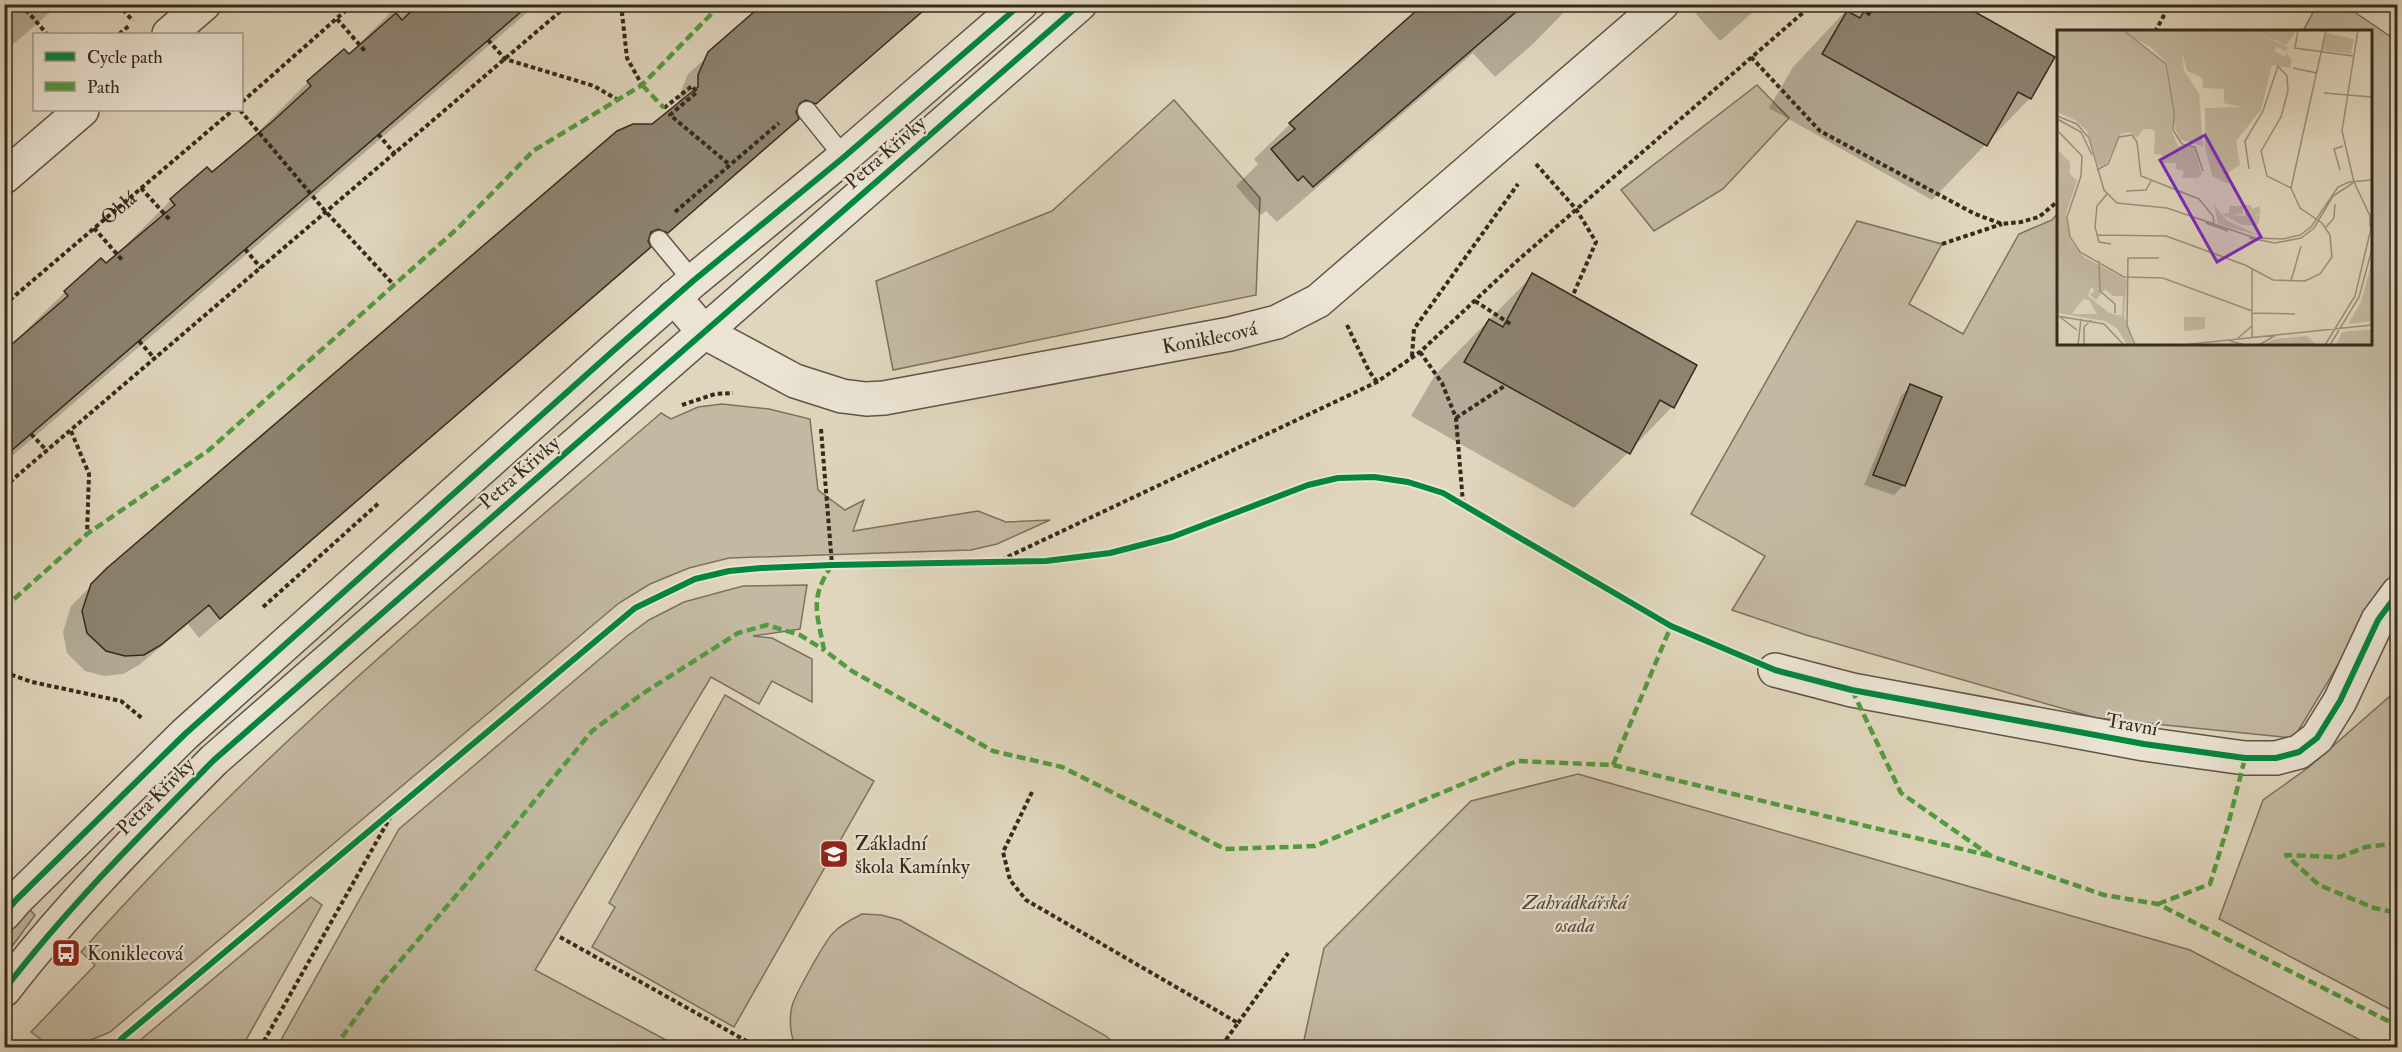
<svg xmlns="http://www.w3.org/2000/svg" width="2402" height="1052" font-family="'IM FELL Double Pica',serif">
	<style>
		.green { fill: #c3b9a2; stroke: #7c7260; stroke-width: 1.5 }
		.shadow { fill: #0003 }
		.building { fill: #8d8371; stroke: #342a1e; stroke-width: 1.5 }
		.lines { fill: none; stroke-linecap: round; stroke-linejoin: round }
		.service-casing { stroke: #5f5546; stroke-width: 21 }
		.minor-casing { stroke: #5f5546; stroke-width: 36 }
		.tertiary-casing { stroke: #5f5546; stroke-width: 36 }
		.path { stroke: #342a1e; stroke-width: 4; stroke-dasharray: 4.5 3; stroke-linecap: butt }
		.service { stroke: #ebe4d4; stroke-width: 18 }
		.minor { stroke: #ebe4d4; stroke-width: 33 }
		.tertiary { stroke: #ebe4d4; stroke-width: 33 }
		.quiet { stroke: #519c3f; stroke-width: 4.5; stroke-dasharray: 9 4.5; stroke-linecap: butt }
		.cycleway-casing { stroke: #ebe4d4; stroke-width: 10 }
		.cycleway { stroke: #00873e; stroke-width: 6 }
		.labels { text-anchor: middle; stroke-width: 4.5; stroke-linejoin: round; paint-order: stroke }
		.street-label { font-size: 20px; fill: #342a1e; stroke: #ebe4d4 }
		.poi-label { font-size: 20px; fill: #342a1e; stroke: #ebe4d4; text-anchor: start }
		.park-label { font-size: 20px; font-style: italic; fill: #514738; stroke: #ebe4d4 }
		.inset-road { fill: none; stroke: #9b917d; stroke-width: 1.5 }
		.view { fill: #7b2cbf; fill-opacity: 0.15; stroke: #7b2cbf; stroke-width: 3 }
		.inset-edge { fill: none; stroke: #342a1e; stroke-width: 3 }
	</style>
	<rect width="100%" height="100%" fill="#e0d6bd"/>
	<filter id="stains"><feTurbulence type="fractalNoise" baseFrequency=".00333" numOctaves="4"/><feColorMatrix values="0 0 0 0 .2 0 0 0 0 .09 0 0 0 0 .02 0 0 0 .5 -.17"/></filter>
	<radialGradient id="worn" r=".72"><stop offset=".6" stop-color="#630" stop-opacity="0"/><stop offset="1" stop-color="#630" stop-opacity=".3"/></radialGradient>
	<path class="green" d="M2317,5H2344L2397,41V567L2294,738L2096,718L1806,635L1732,610L1765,556L1691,514L1857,221L1942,244L1909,304L1963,334L2019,234L2052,220L2058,213V344H2370V32L2303,31Z
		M1757,85L1789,118L1723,189L1654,231L1621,190Z
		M1174,100L1260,198L1256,295L893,370L876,281L1052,211Z
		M722,404L769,409L810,419L818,490L845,510L864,500L853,531L978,511L1006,522L1050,520L997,544L971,550L729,558L689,568L650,584L619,603L110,1032L72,1048L51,1047L31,1032L95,965L81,952C256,754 462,585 661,413L671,419L698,407Z
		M807,585L800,629L753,636L772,638L812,659V702L772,681L759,704L711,677L535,970L679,1047H277L399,829L627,636L649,620L684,602L743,586Z
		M2397,690V1013L2219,919L2263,800L2309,767Z
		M725,695L874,781L734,1027L592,947L615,907L609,903Z
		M1578,774L2190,950L2360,1040L2381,1047L1320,1048L1304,1040L1324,948L1471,801Z
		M311,897L322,905L242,1047H132Z
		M28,908L35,915L5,956V934Z
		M862,914L881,915L900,920L1106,1036L1118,1047H796C790,1036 789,1019 792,1006C795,995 826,939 834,932C842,924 852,919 862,914Z"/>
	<path class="shadow" d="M4,4H60L4,52Z
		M399,4H537L4,463V353L13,343L65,292L106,265L171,200L211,174L258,135L256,134L308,82L349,56L364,43L362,41Z
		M766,4H931L199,638L188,624L139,665L123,674L104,676L85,671L67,653L63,632L71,606L108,569L679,104V96L688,74Z
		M1426,4H1565L1568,8L1533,44L1495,77L1473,53L1277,222L1266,211L1261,215L1236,186L1258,164L1254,159L1290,124Z
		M1705,4H1749L1754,11L1720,41L1696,14Z
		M1852,4H1958L2030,98L1932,200L1769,108L1793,67Z
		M1533,275L1672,407L1574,508L1411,416L1435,375Z
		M1911,386L1904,485L1894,495L1864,485L1901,396Z"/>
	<path class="building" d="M419,4H530L4,457V351L68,296L64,291L101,258L106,263L175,205L170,199L207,167L212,172L273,121L311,86L307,81L344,49L349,54L396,13L402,20Z
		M763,4H931L816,104L806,100L800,103L796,112L799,119L668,233L658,229L651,232L648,241L651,247L220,619L209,605L161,645L144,655L125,656L106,651L87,633L82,611L91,584L107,568L617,131L633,124H652L698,87V75L708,52Z
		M1424,4H1525L1313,187L1303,176L1298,181L1271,149L1295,129L1289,123Z
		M1868,4H1961L2055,57L2031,99L2018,92L1987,146L1822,54L1847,11L1860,18Z
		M1532,273L1697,365L1674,408L1660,400L1630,454L1464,362L1489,319L1503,327Z
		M1910,384L1942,397L1905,486L1873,475Z"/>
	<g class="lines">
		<g class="service-casing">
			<path id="service" d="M807,111L844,157
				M659,240L693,281"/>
		</g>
		<g class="minor-casing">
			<g id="minor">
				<path d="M169,34L204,4"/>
				<path d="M4,177L82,110"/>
				<path id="s2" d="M674,297L704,332L795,381L842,396L866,399L884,398L1230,334L1277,322L1318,301L1662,4"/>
				<path d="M1775,670L1852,690L2144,744L2245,758H2276L2299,752L2317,738L2340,701L2378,620L2398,593"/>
			</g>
		</g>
		<g class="tertiary-casing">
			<path id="tertiary" d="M4,914L17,899L185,734L613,351L693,281L844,157L1021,4
				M4,990C68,907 141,834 214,760L1080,4"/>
		</g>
		<g class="path">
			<path d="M21,4L47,34"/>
			<path d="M118,4L133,21"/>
			<path d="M407,4L412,11"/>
			<path d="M621,4L627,58L642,85"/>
			<path d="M1854,4L1871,15"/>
			<path d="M337,19L365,51"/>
			<path d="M2155,32L2170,4"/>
			<path d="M119,34L130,25"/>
			<path d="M488,40L505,59L594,86L618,100"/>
			<path d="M1751,57L1820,131L1975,214L2002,224L2021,222L2039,217L2058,201"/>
			<path d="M242,102L353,4"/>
			<path d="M664,108L692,86L697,92L670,115L730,165"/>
			<path d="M240,110L326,212L394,285"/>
			<path d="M378,134L395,154"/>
			<path d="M1536,164L1576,209L1596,242L1573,295"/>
			<path d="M141,188L170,220"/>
			<path d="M675,212L779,123"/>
			<path d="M94,228L123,261"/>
			<path d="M1942,244L2002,224"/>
			<path d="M245,249L261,268"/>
			<path d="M1475,301L1512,325"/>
			<path id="s1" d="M4,305L233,110"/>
			<path d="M1347,325L1369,371L1377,382"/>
			<path d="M139,341L155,359"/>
			<path d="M1420,352L1442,383L1456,418L1463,503"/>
			<path d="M1412,356L1414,329L1518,184"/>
			<path d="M682,405L715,394L733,393"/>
			<path d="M1456,418L1506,385"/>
			<path d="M821,429L832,565"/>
			<path d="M71,431L89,474L87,534"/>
			<path d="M31,434L47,451"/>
			<path d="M4,487L569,4"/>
			<path d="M1001,560L1377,382L1420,352L1517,261L1813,4"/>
			<path d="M263,607L380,502"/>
			<path d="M4,672L32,682L121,701L143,719"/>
			<path d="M1032,792L1003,852L1010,880L1026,900L1238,1023L1220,1048"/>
			<path d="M560,937L759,1048"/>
			<path d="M1238,1023L1288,953"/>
			<path d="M16,1041L26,1048"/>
			<path d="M116,1048L121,1039L617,623C661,587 706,574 761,568L1046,561L1110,553L1172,537L1308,485L1338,478L1374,477L1408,482L1443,493L1671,626L1740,655"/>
			<path d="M260,1048L391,816"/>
		</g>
		<use href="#service" class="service"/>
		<use href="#minor" class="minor"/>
		<use href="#tertiary" class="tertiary"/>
		<path class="quiet" d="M642,85L664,108
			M832,565C809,599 817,612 824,650L852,671L993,751L1062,767L1225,849L1315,846L1517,761L1613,765L1991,856
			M4,608L87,534L209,450L458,228L533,151L642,85L721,4
			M1852,690L1901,793L1991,856L2104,895L2158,904L2398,1026
			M1613,765L1671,626
			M2398,843L2366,847L2340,857L2286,855L2319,885L2374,908L2398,913
			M2158,904L2210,884L2228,825L2245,758
			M334,1048L382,982L466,884L592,731L642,694L738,633L767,625L800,635L824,650"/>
		<g class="cycleway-casing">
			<path id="cycleway" d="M4,914L17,899L185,734L613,351L693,281L844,157L1021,4
				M4,990C68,907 141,834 214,760L1080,4
				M116,1048L121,1039L635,608L695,579L729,571L761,568L832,565L1046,561L1110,553L1172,537L1308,485L1338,478L1374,477L1408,482L1443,493L1671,626L1775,670L1852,690L2144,744L2245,758H2276L2299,752L2317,738L2340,701L2378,620L2398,593"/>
		</g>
		<use href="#cycleway" class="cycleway"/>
	</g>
	<defs>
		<g id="school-square" transform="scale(1.5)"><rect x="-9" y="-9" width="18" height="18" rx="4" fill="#8f2418" stroke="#ebe4d4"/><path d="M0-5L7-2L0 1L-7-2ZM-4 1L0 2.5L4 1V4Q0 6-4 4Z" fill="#fff"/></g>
		<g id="bus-square" transform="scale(1.5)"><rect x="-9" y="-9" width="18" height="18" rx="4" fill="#8f2418" stroke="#ebe4d4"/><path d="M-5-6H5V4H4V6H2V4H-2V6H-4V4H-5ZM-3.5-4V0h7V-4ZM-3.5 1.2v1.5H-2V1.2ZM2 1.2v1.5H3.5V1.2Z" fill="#fff"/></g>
	</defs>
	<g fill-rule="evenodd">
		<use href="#school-square" x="834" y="854"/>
		<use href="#bus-square" x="66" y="953"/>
	</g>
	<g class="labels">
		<g class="street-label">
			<text transform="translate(885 152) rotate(-41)" y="7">Petra Křivky</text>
			<text dy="7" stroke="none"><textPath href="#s1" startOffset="150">Oblá</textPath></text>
			<text dy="7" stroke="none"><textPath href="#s2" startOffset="572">Koniklecová</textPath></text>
			<text transform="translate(519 472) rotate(-41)" y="7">Petra Křivky</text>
			<text transform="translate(2132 724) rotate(10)" y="7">Travní</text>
			<text transform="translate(155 796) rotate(-45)" y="7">Petra Křivky</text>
		</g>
		<g class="poi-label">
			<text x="855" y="850">Základní<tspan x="855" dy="23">škola Kamínky</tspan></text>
			<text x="87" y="960">Koniklecová</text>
		</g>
		<g class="park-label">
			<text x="1575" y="909">Zahrádkářská<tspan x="1575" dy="23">osada</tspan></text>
		</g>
	</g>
	<g transform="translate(2057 30)">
		<rect width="315" height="315" fill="#e0d6bd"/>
		<path d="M0,0H64L70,4L67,0H237L238,3L229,15L199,2L230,17L229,21L219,17L218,21L228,27L230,23L235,30L233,38L215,35L204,80L179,111L183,135L172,142L173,152L169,153L155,146L148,116V78L184,77L167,73V59L146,58L145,48L130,41L125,22L127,41L142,63L146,116L124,110L118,99L110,33L92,16L80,10L108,34L116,80L115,101L121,116L137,117L145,144L141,148H125L127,141L119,139V133H104L105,125L97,124L98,102L95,99H86L80,108L73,102L63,104L49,134L42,137L30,101L18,90L0,82ZM269,3L297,9L294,24L265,20ZM0,119L13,132V144L20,151L9,183L14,212L27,227L70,250L67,285L76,315H70L60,298L48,291L0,283ZM34,257L38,260L33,265L39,270L48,259L56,266H66L65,286L52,283L31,266ZM26,269L32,270L40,284H15ZM157,175L169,190L203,206L161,194ZM188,175H194L195,179L203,176V185L199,184L203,187L201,195H185L165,184L172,183V176H186V184L172,185L188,186ZM315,231V291L291,294L304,272ZM148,287V299L127,301V287ZM315,299V315H279L285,302ZM250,306L260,315H205L218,309Z" fill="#c3b9a2" fill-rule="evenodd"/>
		<path class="inset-road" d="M66,0L109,34L117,82L116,100L125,114L138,117L146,141M241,0L238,18L296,26M236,38L260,43M267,63L315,67M0,86L20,94L32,108L47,160L60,173L110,178L198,208L226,209L243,205L254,197L281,157L292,152L315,150M0,89L24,102L35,125M0,100L25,126L24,146L10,187L13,207L23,222L67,247L106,248L195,281M192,139L188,111L206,81L221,36L230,46L231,61L224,87L204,121L210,146L234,158M40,140L51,134L62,107L75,105L80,112L84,146L142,169L156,186L157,194M283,140L277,119L286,116M297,152L285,101L301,0M297,152L313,186V197M69,161L89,160L94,151M50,164L40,176L38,197L42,212L54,214M149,193L171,201M269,197L277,188L278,174M40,205L109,206L188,235L216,250L248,251L263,244L275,227L273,205L265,193L243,178L234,158L269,0M192,208L218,213L244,208L257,198L276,166L296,153M42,231L43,261L58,274V283M195,240V307M234,251L244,216M195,283L238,284M0,286L47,294L67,315M3,287L20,300M181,308L195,296M170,310L188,315M21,315L24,289M27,315V297L34,290M78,315L70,295L71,228H102M125,315L315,295M202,315L219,305M268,315L298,266L315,194M273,315L302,267L315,219"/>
		<path class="view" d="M148,105L204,207L160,232L103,130Z"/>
		<rect width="315" height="315" class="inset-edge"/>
	</g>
	<rect width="2402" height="1052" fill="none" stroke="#e0d6bd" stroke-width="24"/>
	<rect x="6" y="6" width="2390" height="1040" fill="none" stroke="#342a1e" stroke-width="3"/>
	<rect x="12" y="12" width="2378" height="1028" fill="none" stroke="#342a1e" stroke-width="1.5"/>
	<rect x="33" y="33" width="210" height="78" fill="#ebe4d4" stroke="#a29a8b" stroke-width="1.5"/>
	<rect x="45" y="52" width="30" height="9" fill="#00873e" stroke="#a29a8b" stroke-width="1.5"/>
	<text x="87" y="63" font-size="18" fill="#342a1e">Cycle path</text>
	<rect x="45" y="82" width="30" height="9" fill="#519c3f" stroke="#a29a8b" stroke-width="1.5"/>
	<text x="87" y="93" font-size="18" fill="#342a1e">Path</text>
	<rect width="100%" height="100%" filter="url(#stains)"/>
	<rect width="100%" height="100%" fill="url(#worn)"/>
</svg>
